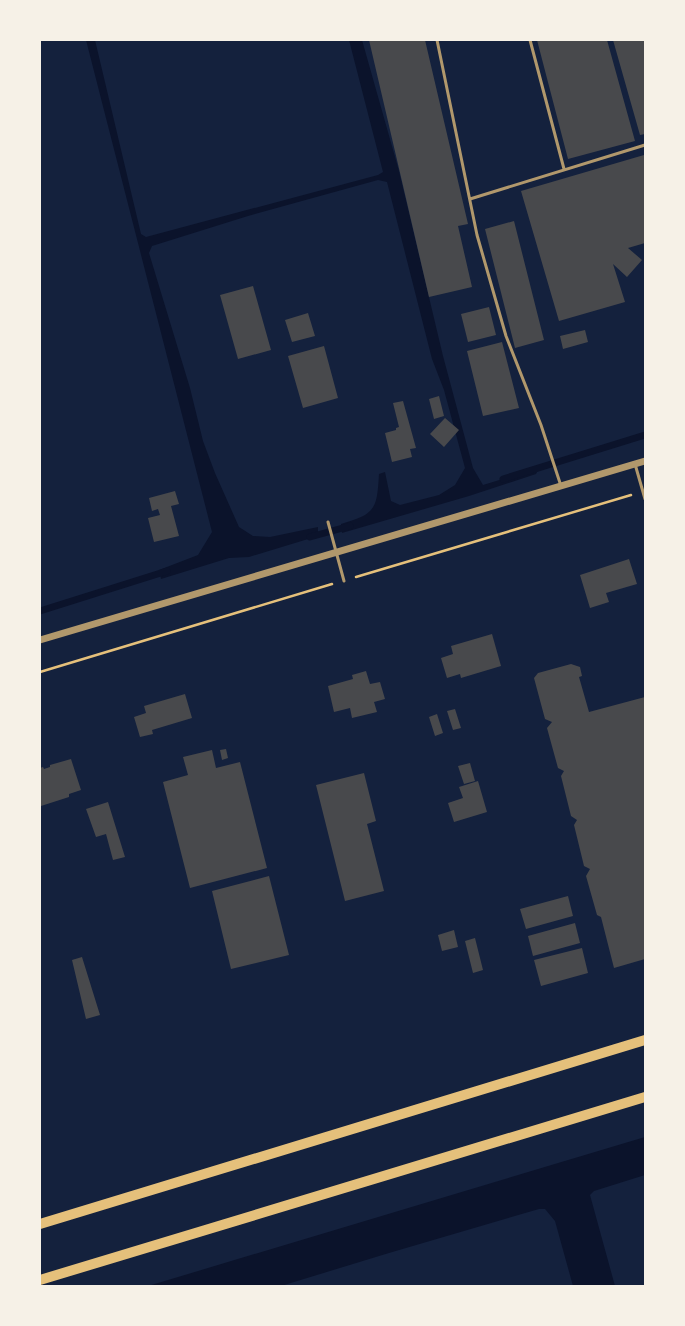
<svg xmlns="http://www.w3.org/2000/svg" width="685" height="1326" font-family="Lato,sans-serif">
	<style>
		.water { fill: #0b132b }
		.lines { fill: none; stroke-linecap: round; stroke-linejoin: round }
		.stream { stroke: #0b132b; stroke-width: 7 }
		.building { fill: #48494c }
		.path { stroke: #e5c07b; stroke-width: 2.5 }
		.service { stroke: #b1986c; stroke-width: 3 }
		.tertiary { stroke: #b1986c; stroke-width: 7 }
		.primary { stroke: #e5c07b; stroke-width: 10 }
	</style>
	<rect width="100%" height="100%" fill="#14213d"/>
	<path class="water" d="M86,40H95L141,234L146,237L378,175L383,172L349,40H362L399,171L443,356L473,468L483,485L539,468L536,474L469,496L342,533L341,524C375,514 377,510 379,474L385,472L391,501L400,505L439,495L455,485L465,468L444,390L432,359L387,182L378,180L248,216L152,246L149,253L190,388L203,441L215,473L239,527L253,536L270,537L318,527V536L249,557L229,558L161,579L159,570L198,555L212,532Z
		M645,1137V1175L594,1191L590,1195L615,1286H573L555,1221L545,1209H539L389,1253L281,1286H148Z"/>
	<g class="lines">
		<path class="stream" d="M503,479L645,435
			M310,537L350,526
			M40,611L167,571"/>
	</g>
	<path class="building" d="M369,40H425L468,224L458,226L472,287L429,297Z
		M537,40H607L635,141L568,159Z
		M613,40H645V134L640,135Z
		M644,155L645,243L628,248L642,260L627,277L613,264L625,302L559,321L521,191Z
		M514,221L544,340L515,348L485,229Z
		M253,286L271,350L238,359L220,295Z
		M489,307L496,335L468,342L461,314Z
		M308,313L315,336L292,342L285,320Z
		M585,330L588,342L563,349L560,336Z
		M502,342L519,408L483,416L467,351Z
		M324,346L338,398L303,408L288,356Z
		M439,396L444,416L434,419L429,399Z
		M403,401L416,448L410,449L412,457L392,462L385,433L396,430V428L399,427L393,403Z
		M445,418L459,430L444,447L430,434Z
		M175,491L179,504L171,506L179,536L154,542L148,518L160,515L158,509L152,511L149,498Z
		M629,559L637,584L606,593L609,602L590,608L580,575Z
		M492,634L501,666L461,678L460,674L447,678L441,658L453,654L451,646Z
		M571,664L580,667L582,676L579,677L589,712L645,697V959L614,968L601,917L597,915L586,876L590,869L584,866L574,825L577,820L571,816L561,776L564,771L558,768L547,728L552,722L545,719L534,678L538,673Z
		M366,671L370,684L380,682L385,699L374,702L377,712L352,718L350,708L334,712L328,686L353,679L352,675Z
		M185,694L192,718L152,730L153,734L140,737L134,717L146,713L144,706Z
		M455,709L461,728L453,730L447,711Z
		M437,714L443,733L435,736L429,717Z
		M226,749L228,758L222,760L220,750Z
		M212,750L216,768L240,762L267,868L190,888L163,782L188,775L183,757Z
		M71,759L81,790L69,794V797L41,806L40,768L43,767L44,769L50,767V765Z
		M470,763L475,781L464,784L458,766Z
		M364,773L376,821L367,824L384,891L345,901L316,785Z
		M478,781L487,812L454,822L448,803L463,798L459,787Z
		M108,802L125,857L113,860L106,834L96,837L86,809Z
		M269,876L289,955L231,969L212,891Z
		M568,896L573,916L526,929L520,909Z
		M575,923L580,943L533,956L528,936Z
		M454,930L458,947L442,951L438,935Z
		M475,938L483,970L473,973L465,941Z
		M582,948L588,973L541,986L534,960Z
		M82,957L100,1015L86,1019L72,960Z"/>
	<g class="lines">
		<path class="path" d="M356,577L631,495
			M40,672L332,584"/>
		<path class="service" d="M437,40L477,235L506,336L541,425L561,486
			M530,40L564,169
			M470,199L645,145
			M635,464L645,499
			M328,522L344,581"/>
		<path class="tertiary" d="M40,640L645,461"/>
		<path class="primary" d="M40,1224L645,1040
			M40,1280L645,1097"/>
	</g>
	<rect width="685" height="1326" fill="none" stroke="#f6f1e7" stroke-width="82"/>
</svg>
